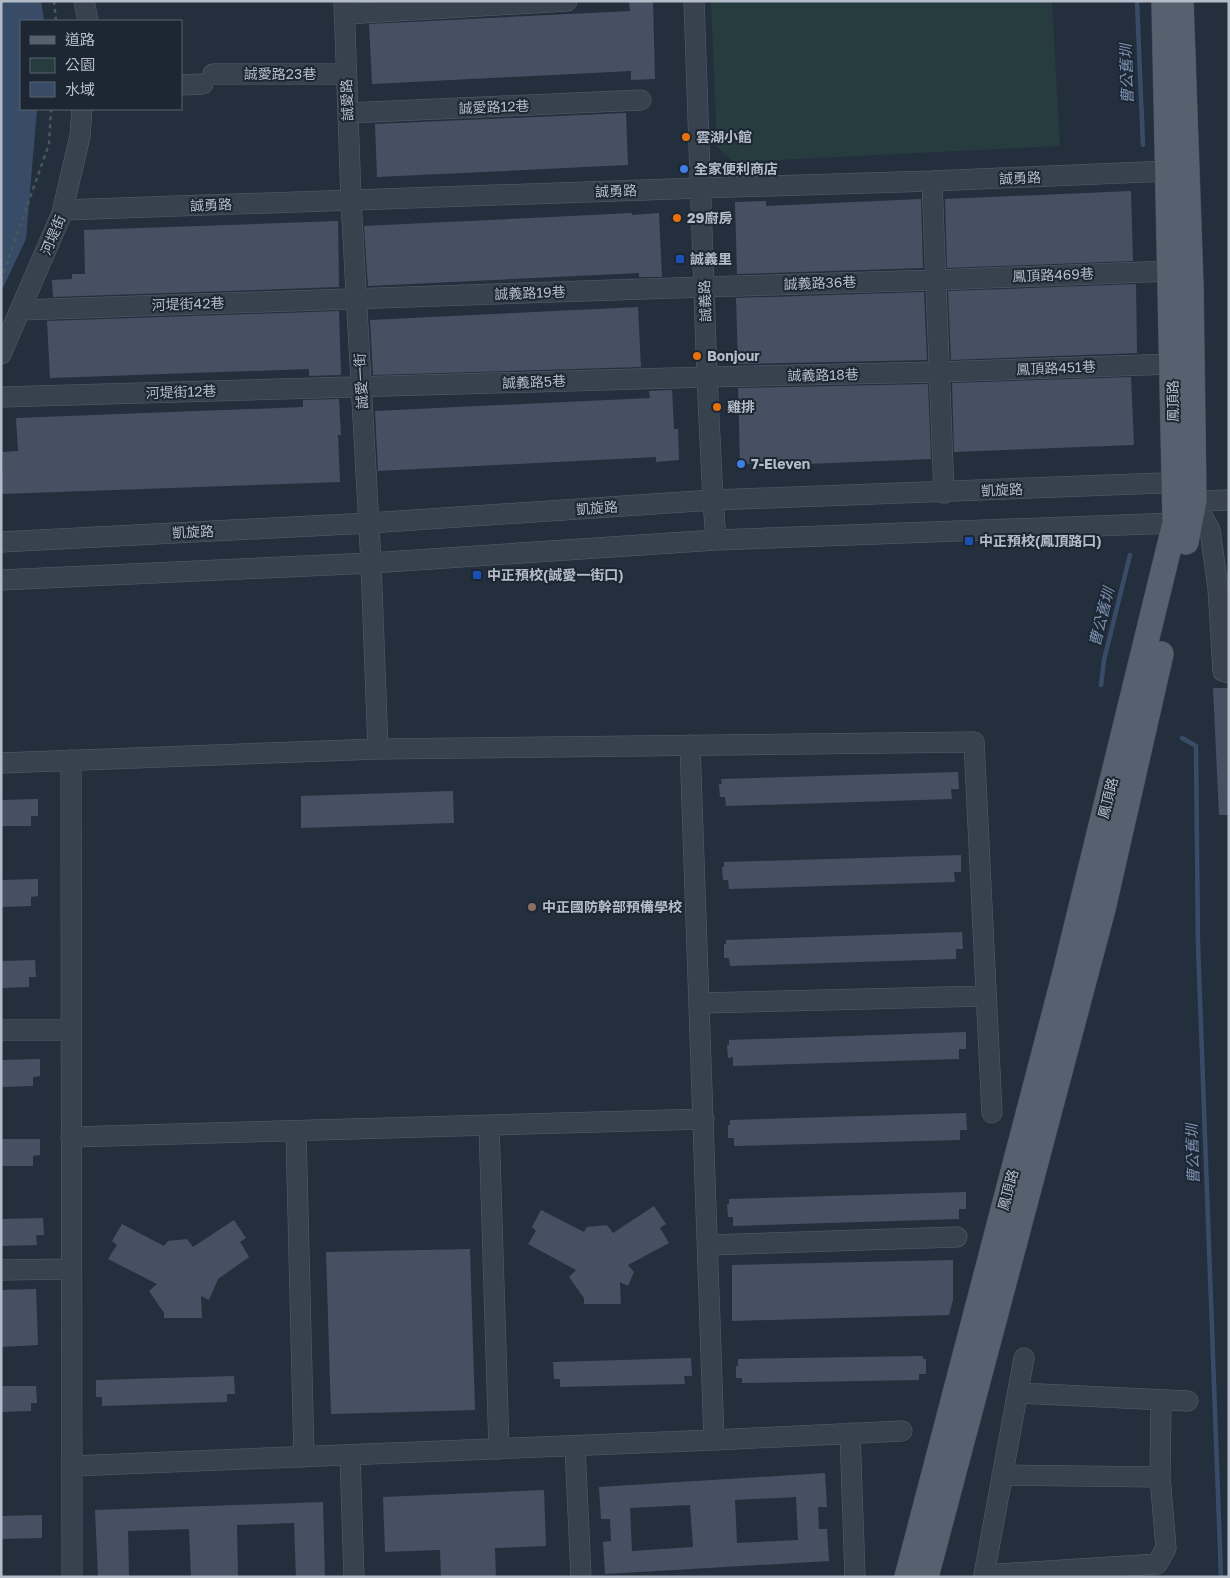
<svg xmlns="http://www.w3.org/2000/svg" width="1230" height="1578" font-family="'Golos Text','Noto Sans TC',sans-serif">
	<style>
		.green { fill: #263c3f }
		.water { fill: #394c67 }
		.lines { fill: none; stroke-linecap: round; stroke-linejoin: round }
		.stream { stroke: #394c67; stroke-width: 4.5 }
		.building { fill: #455162; fill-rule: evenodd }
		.minor-casing { stroke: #565f6c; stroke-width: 21 }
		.major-casing { stroke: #414a57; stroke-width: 26 }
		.path { stroke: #44595c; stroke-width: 2.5; stroke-dasharray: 4 4; stroke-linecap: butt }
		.minor { stroke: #38414e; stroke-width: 20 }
		.major { stroke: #56606e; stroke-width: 25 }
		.food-dot { fill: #e8710a; stroke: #1d2633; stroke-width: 2 }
		.shop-dot { fill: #3f7fe0; stroke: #1d2633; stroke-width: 2 }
		.transit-dot { fill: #1a4fb4; stroke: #1d2633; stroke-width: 2 }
		.education-dot { fill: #8d6e63; stroke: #1d2633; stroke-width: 2 }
		.labels { text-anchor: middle; stroke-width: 4; stroke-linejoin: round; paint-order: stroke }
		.street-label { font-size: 14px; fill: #b4bcc9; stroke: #1d2633 }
		.poi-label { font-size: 14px; font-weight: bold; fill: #b4bcc9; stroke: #1d2633; text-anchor: start }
		.water-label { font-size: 15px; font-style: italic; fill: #7c92b1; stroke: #1d2633 }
	</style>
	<rect width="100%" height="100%" fill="#242f3e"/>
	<path class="green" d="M711,1H1052L1060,146L734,162L717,147Z"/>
	<path class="water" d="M1,1H41L44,21H21V109H37L26,239L1,292Z"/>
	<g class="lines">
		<path class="stream" d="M1137,1L1143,145
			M1101,685L1104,660L1130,555
			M1182,738L1196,746L1198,944L1221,1577"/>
	</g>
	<path class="building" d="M629,1H653L655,79L631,80V71L372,84L369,24L630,11Z
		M626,113L628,165L377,177L375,124Z
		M1131,191L1133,261L947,268L945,199Z
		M921,199L923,268L737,274L735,202L766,201V206Z
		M632,213V215L659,213L662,277H639V273L368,286L364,226Z
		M338,221L339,287L53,297L52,280L72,279V274H85L84,230Z
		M1136,284L1137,353L951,360L948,291Z
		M924,292L927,360L738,364L736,298Z
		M638,307L641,367L373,375L370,320Z
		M339,311L341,375L309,376V369L50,378L47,321Z
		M1131,377L1134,445L954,452L952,383Z
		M928,384L931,459L782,465L775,466V463L740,464L738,388Z
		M672,390L674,429H678L679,460L656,462V457L378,471L375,411L650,398L649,391Z
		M339,399L341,435H338L340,482L1,494V470H3L2,452L18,451L16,418L303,407V400Z
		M1213,688H1229V815H1219Z
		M958,772L959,789H951L952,799L726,806L725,797H720L719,784H722L721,779Z
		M453,791L454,823L301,828V796Z
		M38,799V816H31V826H1V800Z
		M961,855V872H954L955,882L729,889L728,880H723L722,867H724V862Z
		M38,879V896L31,897V906L1,907V880Z
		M962,932L963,949H956V959L730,966L729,958H724V944H726V940Z
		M35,960L36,977H29V987L1,988V961Z
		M966,1032V1049H959V1059L733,1066V1057L728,1058L727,1045H729V1040Z
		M40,1059V1076L33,1077V1086L1,1087V1060Z
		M966,1113L967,1130H960V1140L734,1146V1138H728V1125H730V1120Z
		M1,1139H40V1155L33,1156V1166H1Z
		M966,1192V1209H959V1219L733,1226V1217H728L727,1204H729V1199Z
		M654,1206L666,1224L660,1228L669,1243L628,1265L634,1272L628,1286L620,1282L621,1304H584V1298L569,1277L576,1270L528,1244L536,1231L532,1227L541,1210L584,1232L587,1227L607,1225L613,1233Z
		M43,1218L44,1235H36L37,1245L1,1246V1219Z
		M234,1220L246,1238L240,1242L249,1257L218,1279L209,1300L201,1296L202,1318H164V1313L149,1291L157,1284L108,1259L117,1245L112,1241L122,1224L164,1246L168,1241L187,1239L193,1247Z
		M470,1249L475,1410L331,1414L326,1252Z
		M953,1260V1300L949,1315L732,1321V1265Z
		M36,1289L38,1345L1,1347V1290Z
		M923,1356V1359H926V1374H919V1380L742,1383V1378H736V1366H738V1359Z
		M691,1358L692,1376H684L685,1384L560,1387V1379H554L553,1362Z
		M234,1376L235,1394H227V1402L102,1406V1397H96V1380Z
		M1,1386H36L37,1403H31V1411L1,1412Z
		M825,1473L827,1507H818L819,1529H827L829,1561L605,1574L603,1542L611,1541L610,1519H601L599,1487ZM796,1497L798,1540L737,1543L735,1500ZM690,1505L693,1547L632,1551L630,1508Z
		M544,1490L546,1546L495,1548L496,1577H441L440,1550L385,1552L383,1497Z
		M323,1502L325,1577H296L294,1523L237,1525L238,1577H191L189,1529L128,1531L129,1577H98L95,1510Z
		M42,1515V1538L1,1539V1516Z"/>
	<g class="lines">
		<g class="minor-casing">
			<path id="minor" d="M84,1L88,21
				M344,1L351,200L371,563L378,749
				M694,1L707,377L713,500L716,540
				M344,14L567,1
				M213,74H346
				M181,85L203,84
				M348,113L641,100
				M932,181L944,493
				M63,210L701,188L932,181L1168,171
				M20,310L704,287L936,280L1170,271
				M1,354L62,213L80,136L82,109
				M1,397L707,377L939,372L1173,364
				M1229,500L1194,501L1210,530L1218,588L1223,671L1229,673
				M1,542L369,523L713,500L1189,482
				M1,580L371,563L716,540L1175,523L1187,526
				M690,745L714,1440
				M71,760L72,1577
				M1,763L378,749L974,742L992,1113
				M699,1003L986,996
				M1,1030H71
				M489,1125L499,1449
				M296,1131L304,1457
				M71,1137L704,1119
				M708,1245L957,1237
				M1,1270L71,1269
				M1024,1358L984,1575L1157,1564L1166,1548L1160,1477L1161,1400
				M1018,1393L1188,1401
				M850,1433L855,1577
				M575,1446L581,1577
				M350,1455L354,1577
				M72,1466L714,1440L902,1431
				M1002,1475L1160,1477"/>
		</g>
		<g class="major-casing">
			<path id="major" d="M1181,1L1191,286L1194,501L1186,542
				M907,1577L1065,973L1175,523L1164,1
				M926,1577L1103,909L1161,654"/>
		</g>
		<path class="path" d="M54,1L56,21
			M1,280L49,144L51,109"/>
		<use href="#minor" class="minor"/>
		<use href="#major" class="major"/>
	</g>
	<g class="food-dot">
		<circle cx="686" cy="137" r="5"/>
		<circle cx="677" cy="218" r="5"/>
		<circle cx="697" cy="356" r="5"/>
		<circle cx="717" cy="407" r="5"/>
	</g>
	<g class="shop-dot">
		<circle cx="684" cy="169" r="5"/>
		<circle cx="741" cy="464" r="5"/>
	</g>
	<g class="transit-dot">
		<rect x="675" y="254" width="10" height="10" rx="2.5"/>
		<rect x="964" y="536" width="10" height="10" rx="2.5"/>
		<rect x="472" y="570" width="10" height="10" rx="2.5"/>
	</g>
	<circle class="education-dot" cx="532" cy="907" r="5"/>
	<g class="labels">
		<g class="street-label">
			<text x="280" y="79">誠愛路23巷</text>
			<text transform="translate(347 100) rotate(-92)" y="5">誠愛路</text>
			<text transform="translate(494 107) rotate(-2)" y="5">誠愛路12巷</text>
			<text transform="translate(1020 178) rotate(-2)" y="5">誠勇路</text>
			<text transform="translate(616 191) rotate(-2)" y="5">誠勇路</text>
			<text transform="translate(211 205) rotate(-2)" y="5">誠勇路</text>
			<text transform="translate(53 235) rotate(-67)" y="5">河堤街</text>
			<text transform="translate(1053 275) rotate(-2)" y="5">鳳頂路469巷</text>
			<text transform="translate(820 283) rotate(-2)" y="5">誠義路36巷</text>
			<text transform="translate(530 293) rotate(-2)" y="5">誠義路19巷</text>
			<text transform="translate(705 301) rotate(-92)" y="5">誠義路</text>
			<text transform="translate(188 304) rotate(-2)" y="5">河堤街42巷</text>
			<text transform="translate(1056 368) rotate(-2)" y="5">鳳頂路451巷</text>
			<text transform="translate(823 375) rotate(-1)" y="5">誠義路18巷</text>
			<text transform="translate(361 381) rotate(-93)" y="5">誠愛一街</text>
			<text transform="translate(534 382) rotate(-2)" y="5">誠義路5巷</text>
			<text transform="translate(181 392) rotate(-2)" y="5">河堤街12巷</text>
			<text transform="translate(1173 401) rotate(-91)" y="5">鳳頂路</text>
			<text transform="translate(1002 490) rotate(-3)" y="5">凱旋路</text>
			<text transform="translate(597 508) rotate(-4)" y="5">凱旋路</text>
			<text transform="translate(193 532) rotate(-3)" y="5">凱旋路</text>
			<text transform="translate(1108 798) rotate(-76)" y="5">鳳頂路</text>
			<text transform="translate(1008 1190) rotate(-75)" y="5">鳳頂路</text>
		</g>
		<g class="poi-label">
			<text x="696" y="142">雲湖小館</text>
			<text x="694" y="174">全家便利商店</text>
			<text x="687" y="223">29廚房</text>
			<text x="690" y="264">誠義里</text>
			<text x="707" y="361">Bonjour</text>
			<text x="727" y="412">雞排</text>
			<text x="751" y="469">7-Eleven</text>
			<text x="979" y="546">中正預校(鳳頂路口)</text>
			<text x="487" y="580">中正預校(誠愛一街口)</text>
			<text x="542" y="912">中正國防幹部預備學校</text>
		</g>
		<g class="water-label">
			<text transform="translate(1127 74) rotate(-92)" y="5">曹公舊圳</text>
			<text transform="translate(1102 617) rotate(-76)" y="5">曹公舊圳</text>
			<text transform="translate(1193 1154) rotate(-92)" y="5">曹公舊圳</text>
		</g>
	</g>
	<rect width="1230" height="1578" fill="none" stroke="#b4bcc9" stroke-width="5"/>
	<rect x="20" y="20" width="162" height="90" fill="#1d2633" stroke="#59626f"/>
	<rect x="30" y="36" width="25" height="8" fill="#56606e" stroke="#59626f"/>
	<text x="65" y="45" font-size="15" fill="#b4bcc9">道路</text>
	<rect x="30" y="58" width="25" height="15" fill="#263c3f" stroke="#59626f"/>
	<text x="65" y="70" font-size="15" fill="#b4bcc9">公園</text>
	<rect x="30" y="82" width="25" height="15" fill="#394c67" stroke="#59626f"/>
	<text x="65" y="95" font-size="15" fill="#b4bcc9">水域</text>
</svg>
